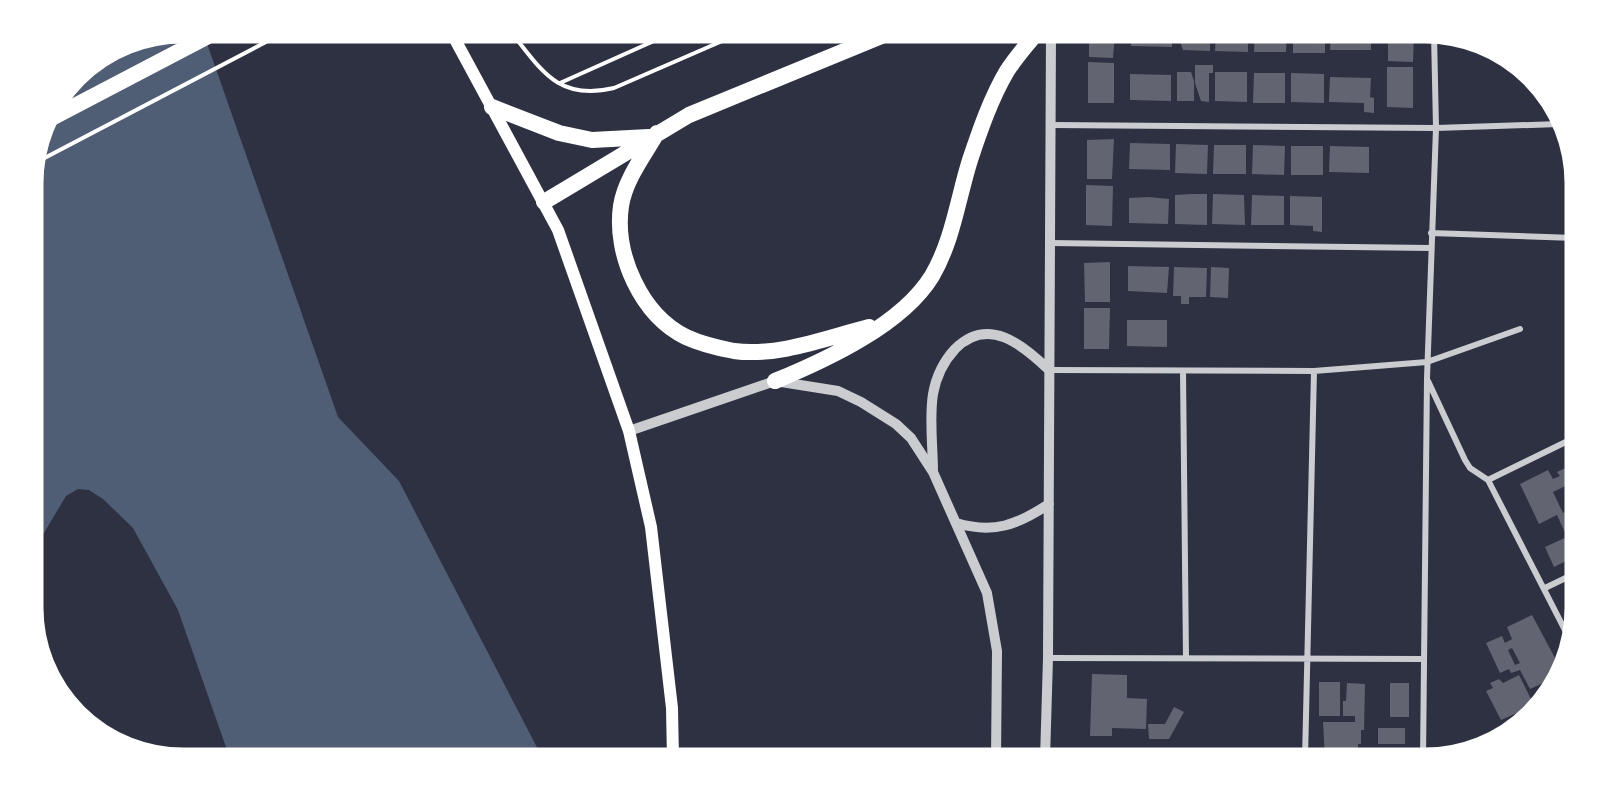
<svg xmlns="http://www.w3.org/2000/svg" width="1608" height="791" font-family="Montserrat,sans-serif">
	<style>
		.water { fill: #4f5d75 }
		.building { fill: #626471; fill-rule: evenodd }
		.lines { fill: none; stroke-linecap: round; stroke-linejoin: round }
		.path { stroke: #fff; stroke-width: 4 }
		.minor { stroke: #caccd0; stroke-width: 6 }
		.tertiary { stroke: #caccd0; stroke-width: 10 }
		.secondary { stroke: #fff; stroke-width: 12 }
		.trunk { stroke: #fff; stroke-width: 16 }
		.rim { fill: none; stroke: #fff; stroke-width: 3 }
	</style>
	<rect width="100%" height="100%" fill="#2d3142"/>
	<path class="water" d="M183,32H203L338,417L399,481L543,759H229L227,750L178,610L133,528L103,499L89,490L78,489L66,496L41,538L33,547L32,173L47,116L83,69L126,43Z"/>
	<path class="building" d="M1089,32H1115L1113,58L1089,57Z
		M1131,32H1172V47L1131,46Z
		M1177,32H1210V51L1183,50Z
		M1216,32H1248V52L1215,51Z
		M1255,32H1287L1286,52H1254Z
		M1293,32H1325V53H1293Z
		M1331,32H1371V50H1330Z
		M1388,32H1414L1413,62L1388,61Z
		M1088,62L1114,63V103H1088Z
		M1195,65H1213V73H1209V102L1201,101L1195,83Z
		M1387,67H1413V108L1387,107Z
		M1177,72H1191L1194,81V101H1177Z
		M1215,72H1247V102L1215,101Z
		M1254,73H1285V103H1253Z
		M1291,73L1324,74V103L1291,102Z
		M1130,74L1171,75V101L1130,100Z
		M1330,77L1371,78L1370,97L1374,98V113L1364,112V103L1329,102Z
		M1114,139L1112,179H1087V140Z
		M1130,143L1170,144V170L1129,169Z
		M1176,144L1208,145L1207,174L1175,173Z
		M1214,145H1246V174H1213Z
		M1253,145L1285,146L1284,175L1252,174Z
		M1291,146H1323V175H1291Z
		M1330,146L1369,147V173L1329,172Z
		M1086,185L1113,186L1112,226L1086,225Z
		M1192,194H1207V225L1175,224V195Z
		M1213,194L1244,195L1245,225L1212,224Z
		M1252,195L1284,196V225H1251Z
		M1290,196L1322,197V232L1313,231V226L1290,225Z
		M1149,197L1169,199L1168,224L1129,223V198Z
		M1110,262V302H1085L1084,263Z
		M1128,266L1169,267L1167,293L1128,291Z
		M1174,267L1207,268L1206,297H1189V304H1181V296H1173Z
		M1211,267L1229,268L1228,298L1210,297Z
		M1084,308H1110L1109,349H1084Z
		M1127,320H1167V347L1127,346Z
		M1576,463V481L1553,492L1563,513L1569,510L1576,525V556L1554,567L1545,547L1567,537L1557,515L1539,524L1520,484L1548,470L1553,479L1560,476L1557,472Z
		M1532,615L1562,671L1561,675L1530,689L1520,670L1511,673L1509,669L1500,673L1486,643L1502,636L1505,643L1512,639L1507,627ZM1512,648L1520,663L1515,665L1508,650Z
		M1092,674L1127,675V698L1147,699L1146,729L1112,728V736H1090Z
		M1519,675L1534,705L1518,714L1517,713L1501,720L1486,691L1493,688L1490,683L1499,679L1503,683Z
		M1319,682H1340V716H1319Z
		M1347,683L1365,684L1364,730H1361V744H1358V759H1325L1323,722H1355V716H1343V701H1346Z
		M1390,683H1409V717H1390Z
		M1174,707L1184,712L1169,739H1149L1148,724H1165Z
		M1378,728H1405V744H1378Z"/>
	<g class="lines">
		<path class="path" d="M511,32C542,71 558,101 614,88L743,32
			M478,41L502,32
			M560,83L674,32
			M35,163L285,32"/>
		<path class="minor" d="M1051,125L1436,128L1559,124
			M1431,233L1575,238
			M1050,243L1430,248
			M1049,370L1314,371L1427,362L1520,329
			M1183,371L1186,658
			M1428,381L1465,460L1470,468L1488,480L1569,638
			M1488,480L1576,437
			M1545,588L1576,573
			M1048,658L1424,659
			M1305,759L1314,371
			M1423,759L1427,378L1436,128L1434,34"/>
		<path class="tertiary" d="M629,431L775,381L838,391L861,402L896,424L911,438L933,472L987,593L997,651L996,759
			M933,472C933,447 929,419 933,394C936,377 943,362 955,349C988,316 1022,344 1049,370
			M956,523C994,534 1017,525 1049,504
			M1045,759L1048,658L1051,32"/>
		<path class="secondary" d="M451,32L558,230L629,431L651,527L672,708L673,759"/>
		<path class="trunk" d="M492,107L559,133L592,140L649,137
			M46,121L216,32
			M657,133C644,155 625,180 621,206C614,254 641,315 686,337C701,344 718,348 734,351C778,357 826,338 869,327
			M544,202L689,115L891,32
			M775,381C826,360 902,325 932,276C953,240 958,198 970,160C980,130 991,98 1007,71C1016,57 1027,45 1037,32"/>
	</g>
	<path d="M0 0H1608V791H0ZM183 42H1425A141 141 0 0 1 1566 183V608A141 141 0 0 1 1425 749H183A141 141 0 0 1 42 608V183A141 141 0 0 1 183 42Z" fill="#fff" fill-rule="evenodd"/>
	<path class="rim" d="M183 42H1425A141 141 0 0 1 1566 183V608A141 141 0 0 1 1425 749H183A141 141 0 0 1 42 608V183A141 141 0 0 1 183 42Z"/>
</svg>
